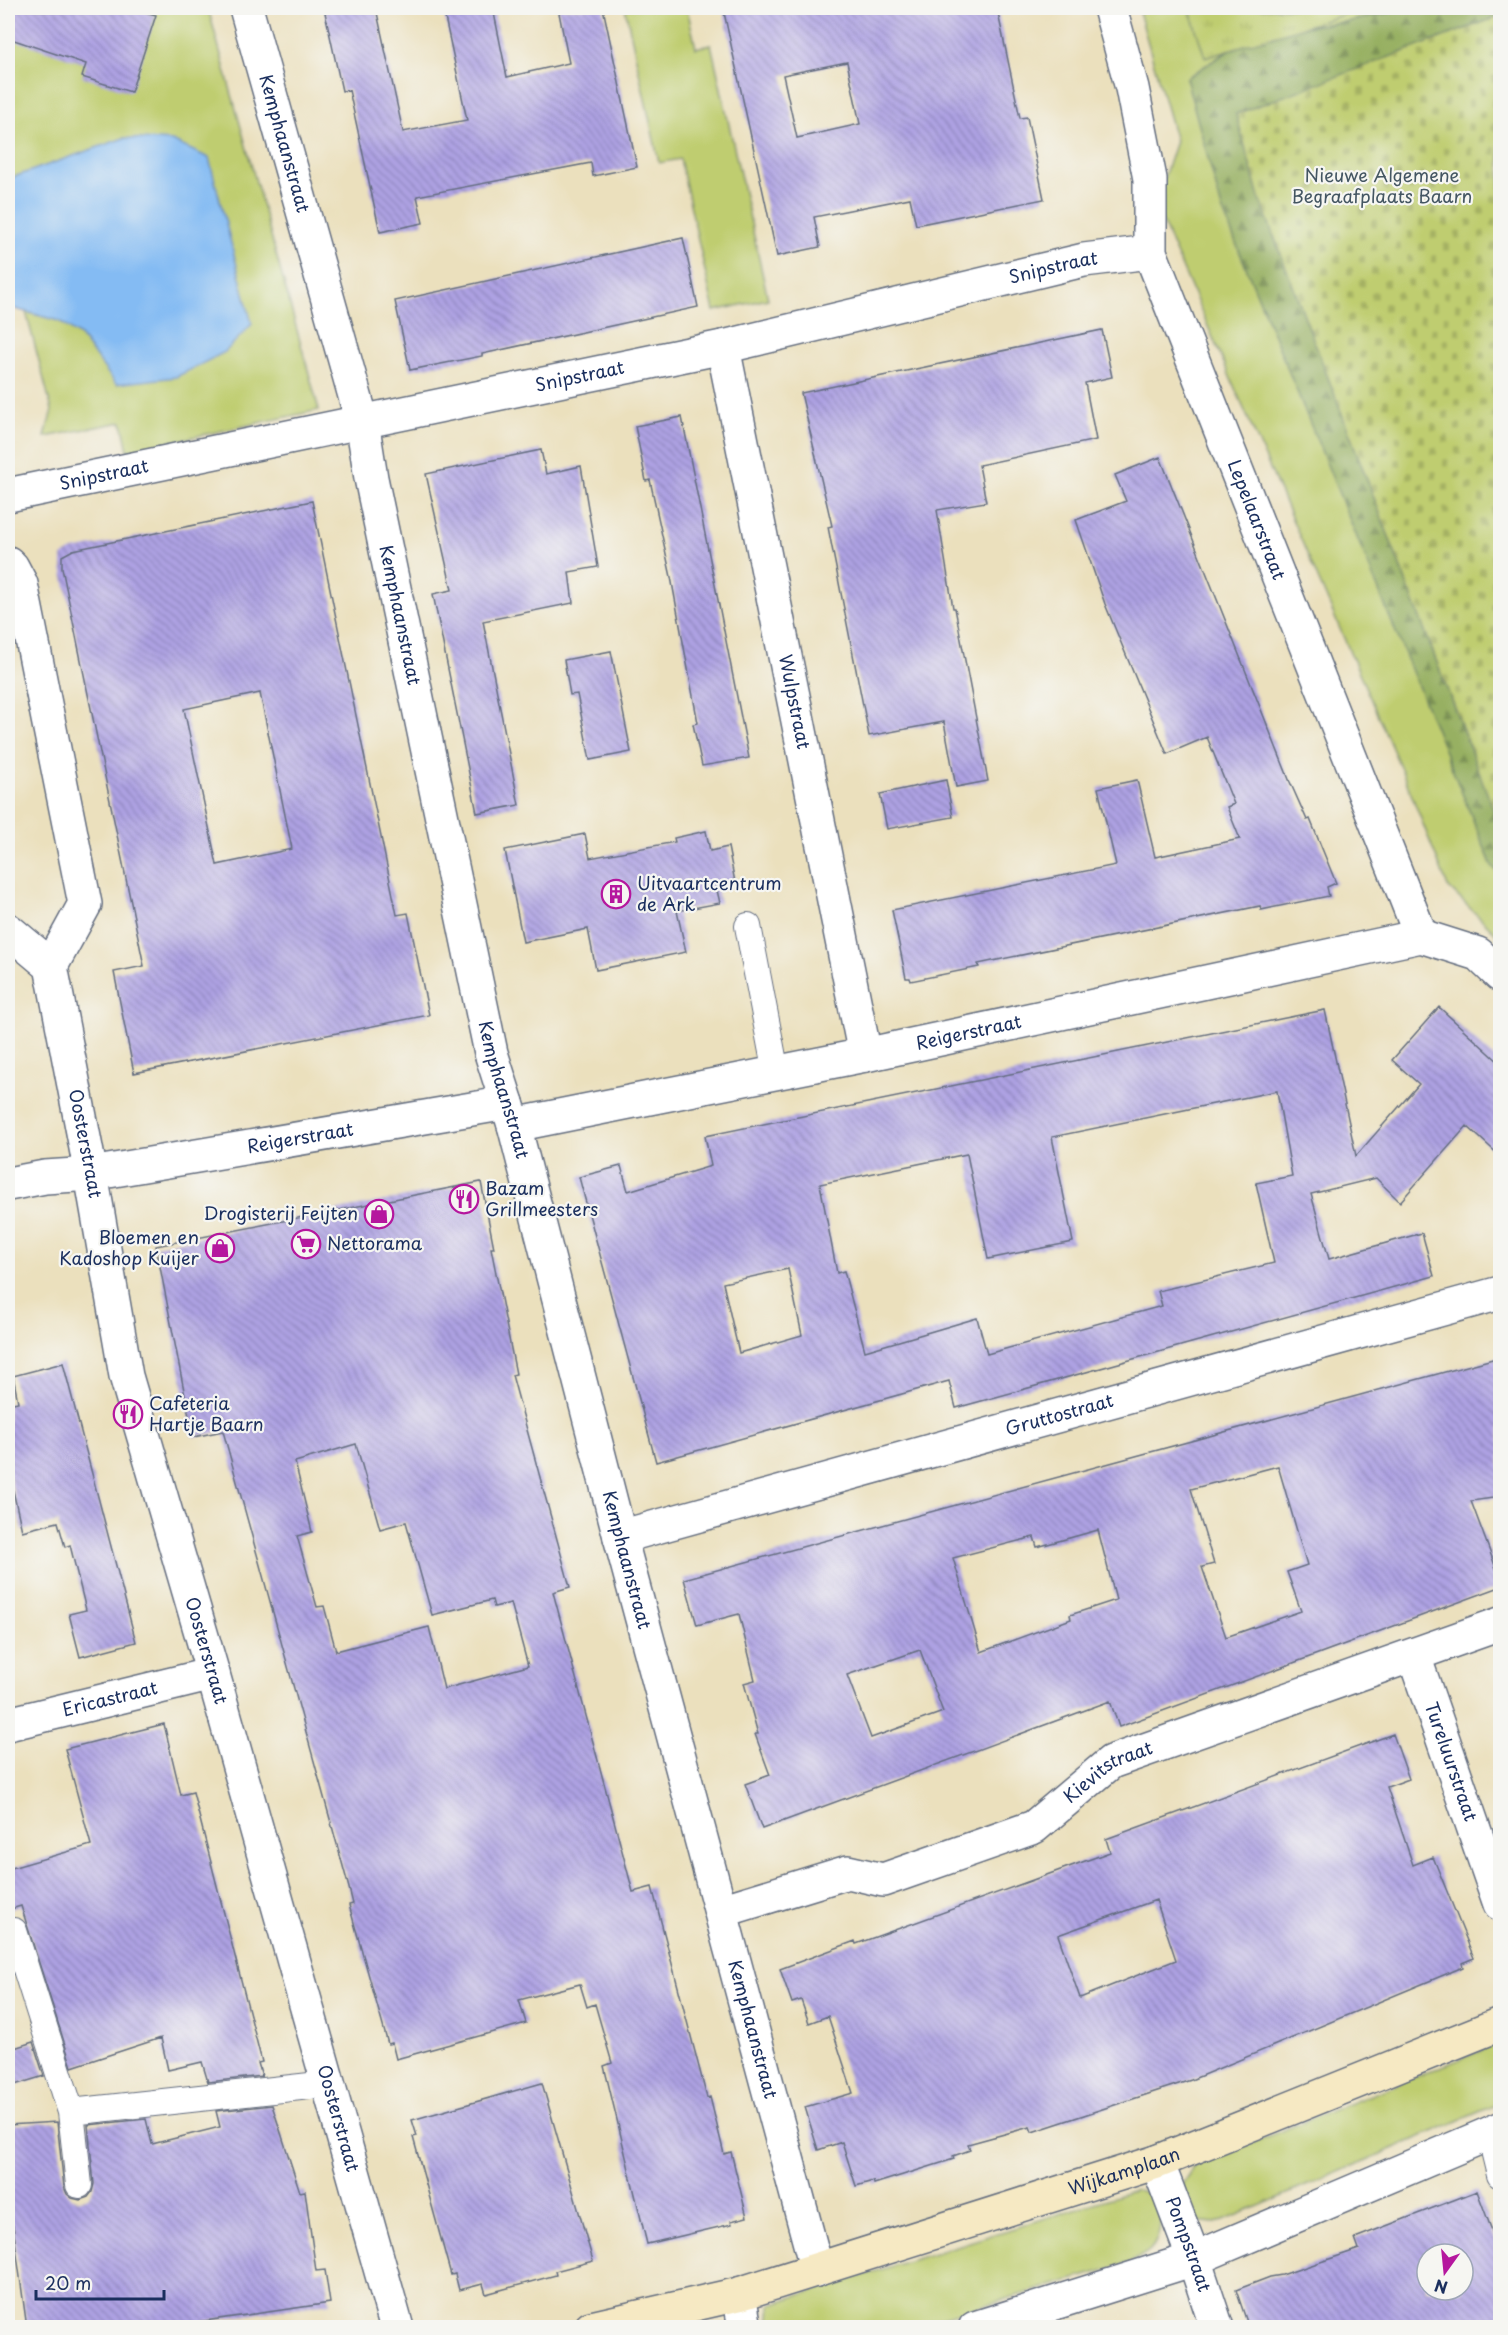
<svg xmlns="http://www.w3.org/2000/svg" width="1508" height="2335" font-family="'Playpen Sans',sans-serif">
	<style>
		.grass { fill: #bfcd6f; stroke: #6d7e66; stroke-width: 1.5 }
		.forest { fill: url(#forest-firs); stroke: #597060; stroke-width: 1.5 }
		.cemetery { fill: url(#cemetery-stones); stroke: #6d7e66; stroke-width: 1.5 }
		.park { fill: url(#park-tufts); stroke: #6d7e66; stroke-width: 1.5 }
		.water { fill: #84bbf3; stroke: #5075a8; stroke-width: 1.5 }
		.building { fill: url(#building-back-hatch); fill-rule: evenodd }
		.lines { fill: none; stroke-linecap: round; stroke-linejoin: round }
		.lane-casing { stroke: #646d7f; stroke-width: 28 }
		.street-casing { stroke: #646d7f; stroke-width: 36 }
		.secondary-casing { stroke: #646d7f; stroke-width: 36 }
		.lane { stroke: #fff; stroke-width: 26 }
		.street { stroke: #fff; stroke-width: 33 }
		.secondary { stroke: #f6e9c3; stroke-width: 33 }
		.labels { text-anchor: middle; stroke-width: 4.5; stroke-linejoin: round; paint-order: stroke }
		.street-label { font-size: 18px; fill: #1b2f5e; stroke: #f6f6f2 }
		.park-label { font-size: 18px; fill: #445662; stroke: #f6f6f2 }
		.poi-label { font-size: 18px; fill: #1b2f5e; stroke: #f6f6f2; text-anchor: start }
	</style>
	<defs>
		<pattern id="forest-firs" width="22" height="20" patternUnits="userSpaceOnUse" patternTransform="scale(1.5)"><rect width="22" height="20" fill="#97b062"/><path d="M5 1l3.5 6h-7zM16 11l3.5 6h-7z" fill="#7a9054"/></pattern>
		<pattern id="cemetery-stones" width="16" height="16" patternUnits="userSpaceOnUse" patternTransform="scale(1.5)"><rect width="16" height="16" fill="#bfcd6f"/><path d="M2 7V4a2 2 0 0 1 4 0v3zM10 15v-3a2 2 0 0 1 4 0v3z" fill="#a4b063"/></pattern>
		<pattern id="park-tufts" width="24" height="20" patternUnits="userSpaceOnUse" patternTransform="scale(1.5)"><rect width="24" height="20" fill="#bfcd6f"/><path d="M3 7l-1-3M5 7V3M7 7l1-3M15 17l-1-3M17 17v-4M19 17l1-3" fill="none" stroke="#a4b063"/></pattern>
		<pattern id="building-back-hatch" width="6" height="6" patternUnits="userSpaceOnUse" patternTransform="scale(1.5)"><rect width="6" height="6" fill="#aea2e3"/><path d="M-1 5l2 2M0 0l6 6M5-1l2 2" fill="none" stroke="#8d84bb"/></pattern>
	</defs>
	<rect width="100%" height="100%" fill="#f6f6f2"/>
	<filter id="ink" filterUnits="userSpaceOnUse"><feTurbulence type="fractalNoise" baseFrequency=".0167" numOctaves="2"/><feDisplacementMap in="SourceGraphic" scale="12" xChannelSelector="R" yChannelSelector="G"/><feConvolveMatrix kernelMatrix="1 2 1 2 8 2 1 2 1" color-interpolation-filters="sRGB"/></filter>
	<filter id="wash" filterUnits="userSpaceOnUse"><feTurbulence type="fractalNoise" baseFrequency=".008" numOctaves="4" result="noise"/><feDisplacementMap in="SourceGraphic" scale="24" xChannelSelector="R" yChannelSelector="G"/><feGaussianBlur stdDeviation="1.35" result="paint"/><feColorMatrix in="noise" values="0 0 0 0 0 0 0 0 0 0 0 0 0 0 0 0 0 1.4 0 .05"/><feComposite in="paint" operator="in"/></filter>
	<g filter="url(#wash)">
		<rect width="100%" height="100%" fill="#ebe0bd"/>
		<path class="grass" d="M8,8H208L319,410L128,451L122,422L45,437L52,410L26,312L59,321L81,337L117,384L124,138L8,179Z
			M625,8H687L696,48L711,44L768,299L714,311L680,159L659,163Z
			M1138,8H1411L1351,21L1271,31L1227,52L1186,78L1492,866L1500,874V937L1448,887L1402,771L1155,205L1176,141Z
			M1500,2043V2103L1224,2221L1215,2223L1195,2221L1182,2184L1194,2166Z
			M1136,2190C1140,2192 1146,2193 1150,2196C1165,2208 1162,2237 1150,2250C1144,2255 1136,2259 1129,2263L910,2327L769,2328L771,2304Z"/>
		<path class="forest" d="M1411,8H1500V16L1236,114L1259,197L1500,827V874L1492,866L1222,209L1186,78L1227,52L1271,31L1351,21Z"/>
		<path class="cemetery" d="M1500,16V827L1259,197L1236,114Z"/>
		<path class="park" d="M1189,8H1366L1205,57Z"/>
		<path class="water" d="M124,138L172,141L209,158L252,324L225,352L176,377L116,384L81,337L59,321L8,307V179Z"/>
		<g id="blocks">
			<path class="building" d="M8,8H132L156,15L131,92L82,77L86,64L8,38Z
				M324,8H376L403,132L467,120L444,13L469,8H493L507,77L569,63L558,8H603L637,167L593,176L591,163L417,196L423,223L380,232L349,90L342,91Z
				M723,8H997L1020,118L1027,117L1044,199L916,225L910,198L814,217L820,247L777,256ZM847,62L860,124L797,138L783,75Z
				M683,238L698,307L482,354V356L410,370L395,301Z
				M1102,330L1112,377L1085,383L1096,440L979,465L986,502L937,510L953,608H955L988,781L956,787L944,722L869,736L828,527L832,526L801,393Z
				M682,417L749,758L702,766L693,724L698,723L671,577L650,480L646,481L635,426Z
				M541,450L546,474L581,466L598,567L569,572L573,603L483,621L519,805L477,813L433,594L452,590L426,474Z
				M1160,457L1290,782L1307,820L1310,819L1336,883L1327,887L1329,896L1261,910L1260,906L978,964L979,967L911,981L910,978H906L892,910L1116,865L1098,788L1137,780L1155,857L1240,839L1227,807L1234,804L1207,737L1167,754L1105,604L1076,520L1126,501L1115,475Z
				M312,501L397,915L408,913L429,1015L134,1073L114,972L144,966L62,568V556L73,550ZM260,693L292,849L217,865L184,709Z
				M611,651L631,752L590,760L577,694L570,695L564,660Z
				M946,780L953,817L887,829L880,794Z
				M706,831L710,851L728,847L735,882L716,886L720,903L677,911L686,952L596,970L588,929L523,942L505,850L585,834L590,858L675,842L674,838Z
				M1439,1007L1500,1063V1156L1467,1126L1400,1202L1376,1178L1311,1194L1329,1259L1422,1233L1434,1276L956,1408L949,1381L656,1462L579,1177L621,1166L628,1191L711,1166L705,1136L1325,1010L1356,1156L1419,1084L1392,1060ZM1277,1091L1292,1176L1256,1183L1274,1263L1158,1291L1162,1306L987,1354L977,1318L865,1351L844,1271L837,1273L820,1184L967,1154L988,1259L1073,1242L1052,1137ZM788,1269L802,1335L739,1353L723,1283Z
				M481,1182L494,1248H491L516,1374L512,1375L570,1587L553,1592L633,1892L652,1887L707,2098L710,2097L724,2154L731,2152L747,2217L731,2221L732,2224L647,2244L604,2066L612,2063L595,2004L587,2007L580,1984L519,2000L526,2023L396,2059L392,2043L388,2044L349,1905L353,1904L349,1888L223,1431L193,1437L156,1246ZM356,1444L380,1529L406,1522L432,1615L492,1600L494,1607L511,1603L528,1666L444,1689L429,1627L336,1651L324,1606L317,1607L297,1536L312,1532L295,1462Z
				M1500,1357V1497L1471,1501L1500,1579V1587L1119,1727L1110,1701L762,1829L745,1784L770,1775L755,1734H758L744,1683L755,1680L739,1614L697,1625L684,1579ZM1278,1466L1307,1565L1287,1572L1301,1611L1226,1637L1202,1567L1214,1564L1191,1489ZM1098,1530L1116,1600L1070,1615L1071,1619L981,1652L953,1558L1034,1537L1037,1547ZM920,1650L943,1712L871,1738L847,1675Z
				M63,1363L136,1642L80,1657L69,1614L86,1610L70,1545L65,1547L58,1522L22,1531L8,1468V1404L18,1402L13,1376Z
				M164,1724L181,1795L193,1792L262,2062L258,2063L262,2076L208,2082L202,2062L168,2070L161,2038L72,2067L21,1906L8,1910V1869L91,1845L65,1749Z
				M1393,1734L1409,1779L1387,1787L1413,1865L1433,1857L1474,1958L1462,1963L1463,1967L1191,2080L1032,2132L1030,2127L968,2144L970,2150L953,2156L954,2159L874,2184L873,2181L856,2186L842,2142L818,2150L805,2107L853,2093L828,2016L809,2023L801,2000L792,2003L780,1969L855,1941L856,1944L1110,1852L1106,1839ZM1156,1900L1176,1960L1080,1998L1058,1935Z
				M33,2042L44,2076L8,2087V2050Z
				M542,2083L593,2261L555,2271L556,2275L486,2294L483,2284L459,2290L455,2274L451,2275L413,2137L417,2136L412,2120Z
				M272,2105L300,2192L305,2191L316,2271L325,2270L330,2303L156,2328H27L13,2226H8V2125L57,2122L64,2187L67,2194L72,2198L80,2200L88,2197L92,2192L94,2184L88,2125L146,2119L152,2144L220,2127L216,2111Z
				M1477,2191L1500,2252V2328H1249L1236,2290L1270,2277L1282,2275L1359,2249L1355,2238ZM1427,2254H1463V2290H1427Z"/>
		</g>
	</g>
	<g filter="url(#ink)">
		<use href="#blocks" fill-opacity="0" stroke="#646d7f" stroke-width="1.5"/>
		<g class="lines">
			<g class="lane-casing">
				<path id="lane" d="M748,926L776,1073
					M14,1931L71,2112L79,2185
					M71,2112L328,2084
					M1490,2134L1500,2175"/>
			</g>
			<g class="street-casing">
				<g id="street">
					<path id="s1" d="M246,8L362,421L371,478L491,1053L514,1125L620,1537L817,2270"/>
					<path id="s2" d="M1110,8L1132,88L1150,179V252L1421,936"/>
					<path id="s3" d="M723,347L865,1055"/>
					<path id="s4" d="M8,495L723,347L1084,260L1150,252"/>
					<path d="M8,563L12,567L21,584L85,904L51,966"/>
					<path id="s5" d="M8,930L51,966L91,1174L126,1376L213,1674L397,2328"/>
					<path id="s6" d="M514,1125L865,1055L1421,936L1478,954L1500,975"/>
					<path id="s7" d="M8,1184L45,1177L91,1174L507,1103"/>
					<path id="s8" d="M620,1537L1500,1293"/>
					<path id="s9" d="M1414,1656L1500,1904"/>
					<path id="s10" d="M8,1724L213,1674"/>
					<path id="s11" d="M721,1911L848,1872L883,1880L1034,1827L1111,1762L1500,1624"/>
					<path id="s12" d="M1157,2162L1194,2259L1217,2328"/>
					<path d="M739,2294L745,2328"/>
					<path d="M975,2328L1194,2259L1500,2129"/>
				</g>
			</g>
			<g class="secondary-casing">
				<g id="secondary">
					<path id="s13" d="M591,2328L739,2294L1157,2162L1500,2024"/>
				</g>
			</g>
			<use href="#lane" class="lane"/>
			<use href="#street" class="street"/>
			<use href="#secondary" class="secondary"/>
		</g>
	</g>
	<defs>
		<g id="building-ring" transform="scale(1.5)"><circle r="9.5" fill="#f6f6f2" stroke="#b5179e" stroke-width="1.5"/><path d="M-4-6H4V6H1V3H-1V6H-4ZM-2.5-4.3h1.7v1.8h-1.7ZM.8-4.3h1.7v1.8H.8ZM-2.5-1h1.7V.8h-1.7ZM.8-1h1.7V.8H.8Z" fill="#b5179e"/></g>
		<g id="restaurant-ring" transform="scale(1.5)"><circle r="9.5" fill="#f6f6f2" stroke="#b5179e" stroke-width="1.5"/><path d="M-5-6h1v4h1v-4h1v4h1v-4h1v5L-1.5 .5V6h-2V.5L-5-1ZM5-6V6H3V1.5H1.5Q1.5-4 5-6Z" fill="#b5179e"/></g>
		<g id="shop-ring" transform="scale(1.5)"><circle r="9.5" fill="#f6f6f2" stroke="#b5179e" stroke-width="1.5"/><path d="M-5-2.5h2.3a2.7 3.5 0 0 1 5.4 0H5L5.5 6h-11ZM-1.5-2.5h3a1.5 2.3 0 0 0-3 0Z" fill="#b5179e"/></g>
		<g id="supermarket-ring" transform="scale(1.5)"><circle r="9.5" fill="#f6f6f2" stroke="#b5179e" stroke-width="1.5"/><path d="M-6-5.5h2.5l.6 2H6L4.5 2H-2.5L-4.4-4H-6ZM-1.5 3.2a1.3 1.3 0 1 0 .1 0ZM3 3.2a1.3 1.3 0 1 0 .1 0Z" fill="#b5179e"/></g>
	</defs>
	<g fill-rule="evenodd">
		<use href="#building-ring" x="616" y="894"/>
		<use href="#restaurant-ring" x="464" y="1199"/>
		<use href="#shop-ring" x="379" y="1214"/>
		<use href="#supermarket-ring" x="306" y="1244"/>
		<use href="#shop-ring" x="220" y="1248"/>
		<use href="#restaurant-ring" x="128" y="1414"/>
	</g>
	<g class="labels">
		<g class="street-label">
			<text dy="6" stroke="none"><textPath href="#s1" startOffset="141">Kemphaanstraat</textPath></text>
			<text dy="6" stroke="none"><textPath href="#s4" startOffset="1070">Snipstraat</textPath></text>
			<text dy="6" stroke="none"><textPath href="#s4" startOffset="584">Snipstraat</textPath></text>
			<text dy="6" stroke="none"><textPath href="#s4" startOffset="98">Snipstraat</textPath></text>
			<text dy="6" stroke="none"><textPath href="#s2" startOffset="537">Lepelaarstraat</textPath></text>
			<text dy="6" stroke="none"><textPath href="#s1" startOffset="627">Kemphaanstraat</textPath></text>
			<text dy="6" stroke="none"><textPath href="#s3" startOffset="362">Wulpstraat</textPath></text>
			<text dy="6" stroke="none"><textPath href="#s6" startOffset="464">Reigerstraat</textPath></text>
			<text dy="6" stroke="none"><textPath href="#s1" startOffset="1113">Kemphaanstraat</textPath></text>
			<text dy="6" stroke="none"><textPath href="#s7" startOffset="296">Reigerstraat</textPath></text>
			<text dy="6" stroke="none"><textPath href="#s5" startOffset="237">Oosterstraat</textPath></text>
			<text dy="6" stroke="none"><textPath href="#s8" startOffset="456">Gruttostraat</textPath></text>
			<text dy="6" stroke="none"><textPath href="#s1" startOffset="1599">Kemphaanstraat</textPath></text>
			<text dy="6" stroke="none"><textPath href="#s5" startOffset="759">Oosterstraat</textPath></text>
			<text dy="6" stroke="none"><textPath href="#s10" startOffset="105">Ericastraat</textPath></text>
			<text dy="6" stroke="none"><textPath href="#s9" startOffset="112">Tureluurstraat</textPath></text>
			<text dy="6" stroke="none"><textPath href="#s11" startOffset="422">Kievitstraat</textPath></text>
			<text dy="6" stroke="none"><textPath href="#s1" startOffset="2085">Kemphaanstraat</textPath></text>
			<text dy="6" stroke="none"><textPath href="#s5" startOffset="1245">Oosterstraat</textPath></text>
			<text dy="6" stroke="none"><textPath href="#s13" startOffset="556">Wijkamplaan</textPath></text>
			<text dy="6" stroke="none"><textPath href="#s12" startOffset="88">Pompstraat</textPath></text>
		</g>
		<g class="park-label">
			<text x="1382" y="182">Nieuwe Algemene<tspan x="1382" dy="21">Begraafplaats Baarn</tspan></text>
		</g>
		<g class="poi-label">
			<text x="637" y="890">Uitvaartcentrum<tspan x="637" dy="21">de Ark</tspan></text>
			<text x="485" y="1195">Bazam<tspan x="485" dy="21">Grillmeesters</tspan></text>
			<text x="358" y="1220" text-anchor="end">Drogisterij Feijten</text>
			<text x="199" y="1244" text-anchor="end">Bloemen en<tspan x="199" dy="21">Kadoshop Kuijer</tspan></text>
			<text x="327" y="1250">Nettorama</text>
			<text x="149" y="1410">Cafeteria<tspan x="149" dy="21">Hartje Baarn</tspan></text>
		</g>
	</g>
	<rect width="1508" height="2335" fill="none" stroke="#f6f6f2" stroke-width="30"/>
	<g transform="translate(1445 2272) rotate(195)"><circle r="28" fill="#f6f6f2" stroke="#9ea6b7" stroke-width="1.5"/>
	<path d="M0-4.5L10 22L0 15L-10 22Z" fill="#b5179e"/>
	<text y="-9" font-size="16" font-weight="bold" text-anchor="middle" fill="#1b2f5e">N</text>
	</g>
	<path d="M36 2290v9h128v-9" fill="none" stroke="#1b2f5e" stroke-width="3"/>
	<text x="45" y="2290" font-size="18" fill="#1b2f5e" stroke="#f6f6f2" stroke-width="4.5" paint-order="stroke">20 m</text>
</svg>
